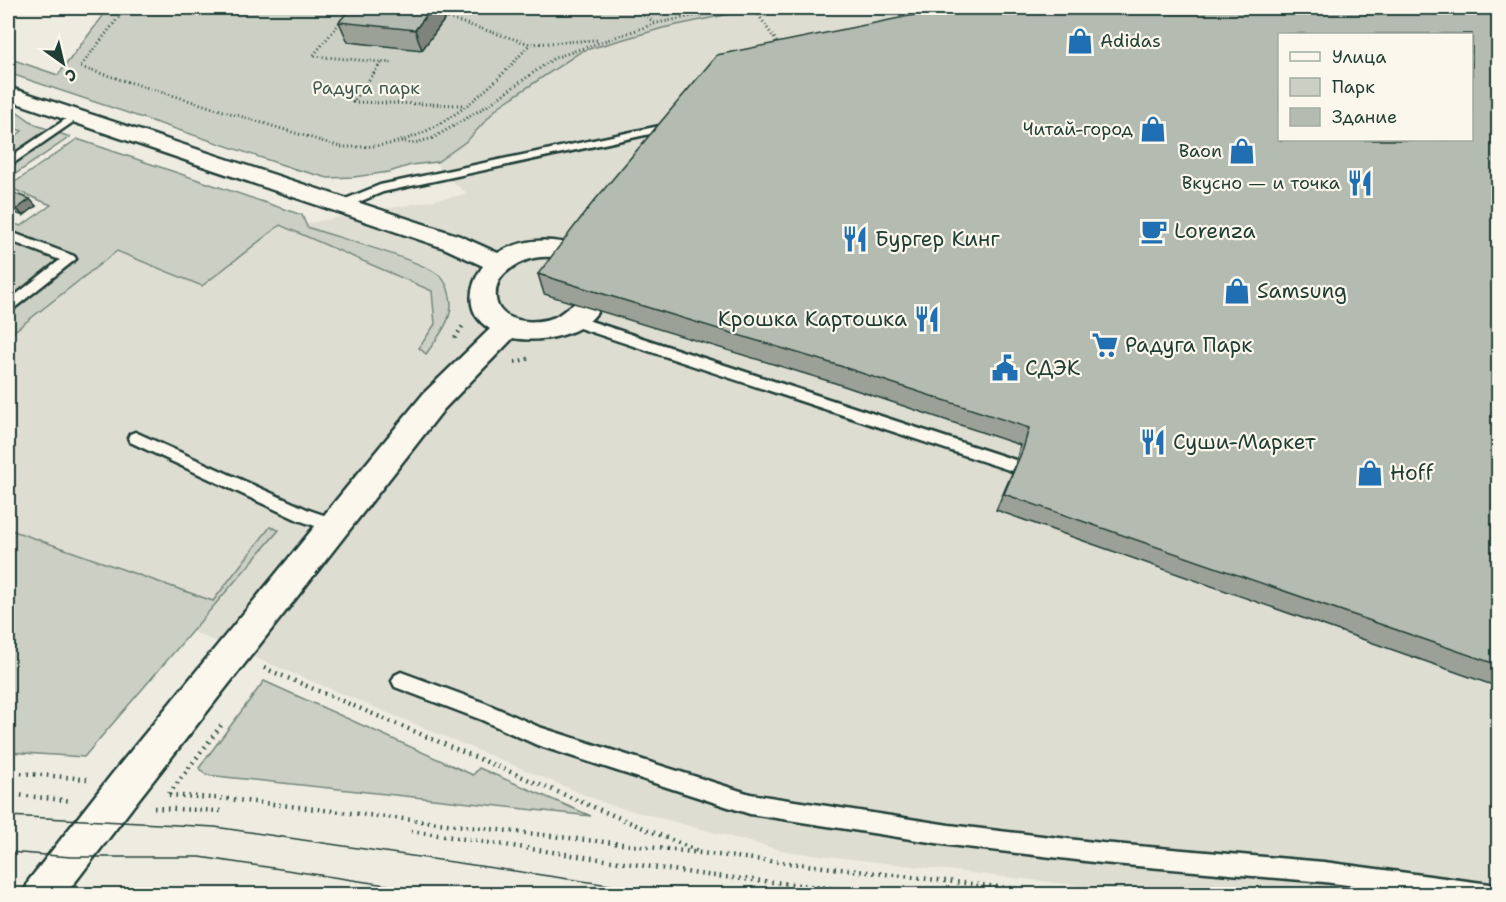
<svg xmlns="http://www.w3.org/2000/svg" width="1506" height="902" font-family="'Shantell Sans',sans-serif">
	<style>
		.built { fill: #ddddd2; fill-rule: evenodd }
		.green { fill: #cbcfc4; stroke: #75867c; stroke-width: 1.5 }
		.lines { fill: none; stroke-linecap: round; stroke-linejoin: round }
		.lane-casing { stroke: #1f3d34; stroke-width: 5 }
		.street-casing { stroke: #1f3d34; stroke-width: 5 }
		.path-far2 { stroke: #1f3d34; stroke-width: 3; stroke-dasharray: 1 3; stroke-linecap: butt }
		.path-far1 { stroke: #1f3d34; stroke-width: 4; stroke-dasharray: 1.5 4.5; stroke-linecap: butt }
		.path { stroke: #1f3d34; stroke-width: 4.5; stroke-dasharray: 1.5 5; stroke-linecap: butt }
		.lane { fill: #fbf7ec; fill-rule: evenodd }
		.street { fill: #fbf7ec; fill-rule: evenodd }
		.tram { stroke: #1f3d34; stroke-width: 1.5 }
		.wall { fill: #9ba197; stroke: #1f3d34; stroke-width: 1.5 }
		.shaded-wall { fill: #7e837b; stroke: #1f3d34; stroke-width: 1.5 }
		.building { fill: #b4bbb0; stroke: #1f3d34; stroke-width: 1.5; fill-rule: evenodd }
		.labels { text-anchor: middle; stroke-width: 4.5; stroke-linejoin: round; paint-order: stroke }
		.far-poi-label { font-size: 18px; fill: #1f3d34; stroke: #fbf7ec; text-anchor: end }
		.far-park-label { font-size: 18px; fill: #415a51; stroke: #fbf7ec }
		.poi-label { font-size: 21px; fill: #1f3d34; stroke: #fbf7ec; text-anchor: start }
	</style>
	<rect width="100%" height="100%" fill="#eeece1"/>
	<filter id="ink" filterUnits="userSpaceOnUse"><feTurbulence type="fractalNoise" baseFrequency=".0167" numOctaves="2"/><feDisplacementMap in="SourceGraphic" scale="12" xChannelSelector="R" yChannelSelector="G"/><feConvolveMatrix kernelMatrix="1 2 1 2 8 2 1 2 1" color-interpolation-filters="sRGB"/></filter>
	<g filter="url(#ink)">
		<path class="built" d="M758,8H1498V894H1152L784,851L607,804L8,555V326L184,183L303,224L468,194L442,174L437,162L468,140L498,107L582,51L663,28ZM1280,34H1472V140H1280Z"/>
		<path class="green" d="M109,8H758L663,28L582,51L498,107L468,140L437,162L411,165L389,172L354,177L328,178L295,169L8,73V58L58,75Z
			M8,105L36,125L70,137L8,179V142L22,131L8,126Z
			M77,139L302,215L307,227C332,236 425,261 440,276C447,282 451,296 451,305C451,322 436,340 426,354L419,348L435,324L432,291L280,225L202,286L117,251L8,336V222L21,226L51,205L8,187Z
			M270,527L279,530L84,757L8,752V529L213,601Z
			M264,681L473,775L479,768L591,816L206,775L199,768Z"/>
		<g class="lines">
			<g class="lane-casing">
				<path id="lane" d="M75,113L81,116L79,118L8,167V158Z
					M669,124L675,127L673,129L383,192L342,209L336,205L338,202L380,185Z
					M8,231L74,256L76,259L8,313V301L60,260L8,240Z
					M572,315L1015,460L1020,461L1023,466L1020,471L1015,472L567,324L565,320L567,316Z
					M135,432L309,510L341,521L343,526L341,531L335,533L298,520L130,442L128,438L130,434Z
					M401,672L485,703L539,727L750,794L949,825L1102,843L1324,862L1490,884L1497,887L1498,894H1418L1324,882L1102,863L949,845L750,814L537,745L482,720L395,687L392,681L395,675Z"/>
			</g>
			<g class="street-casing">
				<path id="street" d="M8,87L460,236L498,253C526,237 552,238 582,247L586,253L582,259C573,262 569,259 560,258C539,254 520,259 504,274C497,281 495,289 496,299C499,324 537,325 555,317C565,312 576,299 587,299C590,299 593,300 596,301L600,308C584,336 542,343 513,338L444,409L138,800L66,894H24L29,880L112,774L424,393L490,329C465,314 468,287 483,266L444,248L8,100Z"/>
			</g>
			<path class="path-far2" d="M126,8L80,67L341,147C361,147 382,147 401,141C451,126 497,83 530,44
				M146,8L199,10L213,8
				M452,8L447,18L530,44L598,40
				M629,8L657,23
				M754,8L780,47
				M342,20L313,56L393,63
				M381,63L353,102L462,105
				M401,141L411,144L433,138L487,106L554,58L657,23L736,8"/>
			<path class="path-far1" d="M455,338L464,324
				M515,362L531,358"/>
			<path class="path" d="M264,668L700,852
				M8,772L87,779
				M8,794L72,801
				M169,794L223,723
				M169,795L228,799L1060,894
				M154,808L222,811
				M411,831L706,875L886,894"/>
			<use href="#lane" class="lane"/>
			<use href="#street" class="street"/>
			<path class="tram" d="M8,816L215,827L670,894
				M8,852L71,857H200L445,894"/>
		</g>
		<path class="wall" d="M453,8L422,50L348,42L339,22Z
			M1498,8V687L996,510L1015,466L1020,445L835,383L544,294L538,274Z
			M8,191L36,206L23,216L8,210Z"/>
		<path class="shaded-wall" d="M432,8H453L422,50L415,30Z
			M30,199L36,206L23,216L17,209Z"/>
		<path class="building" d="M351,8H432L415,30L339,22Z
			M949,8H1498V665L1004,494L1023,449L1029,428L837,365L538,274L590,206L717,55ZM1280,34H1472V140H1280Z
			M8,191L30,199L17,209L8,206Z"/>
	</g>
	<defs>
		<g id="shop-bare" transform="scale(2.07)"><path d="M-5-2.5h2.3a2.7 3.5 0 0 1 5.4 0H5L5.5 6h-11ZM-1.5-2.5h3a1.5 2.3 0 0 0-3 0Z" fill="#1f6fb2" stroke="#fbf7ec" stroke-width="2.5" paint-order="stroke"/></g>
		<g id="restaurant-bare" transform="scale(2.07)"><path d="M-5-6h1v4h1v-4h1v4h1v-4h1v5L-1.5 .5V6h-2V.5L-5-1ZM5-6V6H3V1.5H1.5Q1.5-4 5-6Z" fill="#1f6fb2" stroke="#fbf7ec" stroke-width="2.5" paint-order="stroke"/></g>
		<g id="cafe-bare" transform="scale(2.07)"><path d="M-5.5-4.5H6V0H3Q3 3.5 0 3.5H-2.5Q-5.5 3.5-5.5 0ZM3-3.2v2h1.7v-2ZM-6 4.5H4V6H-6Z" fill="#1f6fb2" stroke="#fbf7ec" stroke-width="2.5" paint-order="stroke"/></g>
		<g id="supermarket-bare" transform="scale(2.07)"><path d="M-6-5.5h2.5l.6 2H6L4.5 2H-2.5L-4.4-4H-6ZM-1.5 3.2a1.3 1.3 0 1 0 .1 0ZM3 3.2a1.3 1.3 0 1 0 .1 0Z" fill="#1f6fb2" stroke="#fbf7ec" stroke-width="2.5" paint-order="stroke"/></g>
		<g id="civic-bare" transform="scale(2.07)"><path d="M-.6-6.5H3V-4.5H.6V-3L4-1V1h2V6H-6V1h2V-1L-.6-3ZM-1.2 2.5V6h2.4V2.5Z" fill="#1f6fb2" stroke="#fbf7ec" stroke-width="2.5" paint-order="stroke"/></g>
	</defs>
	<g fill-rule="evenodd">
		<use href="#shop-bare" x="1080" y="41"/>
		<use href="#shop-bare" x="1153" y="129"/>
		<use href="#shop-bare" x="1242" y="151"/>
		<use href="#restaurant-bare" x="1360" y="183"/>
		<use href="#cafe-bare" x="1154" y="231"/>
		<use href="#restaurant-bare" x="855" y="239"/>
		<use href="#shop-bare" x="1237" y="291"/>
		<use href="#restaurant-bare" x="927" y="319"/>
		<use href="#supermarket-bare" x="1105" y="345"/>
		<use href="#civic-bare" x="1005" y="368"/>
		<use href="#restaurant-bare" x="1153" y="442"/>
		<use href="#shop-bare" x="1370" y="473"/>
	</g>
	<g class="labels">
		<g class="far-poi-label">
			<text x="1100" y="47" text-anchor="start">Adidas</text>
			<text x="1133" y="135">Читай-город</text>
			<text x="1222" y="157">Baon</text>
			<text x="1340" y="189">Вкусно — и точка</text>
		</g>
		<g class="far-park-label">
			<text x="366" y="94">Радуга парк</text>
		</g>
		<g class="poi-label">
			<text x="1174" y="238">Lorenza</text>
			<text x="875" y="246">Бургер Кинг</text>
			<text x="1257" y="298">Samsung</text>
			<text x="907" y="326" text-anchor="end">Крошка Картошка</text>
			<text x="1125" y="352">Радуга Парк</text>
			<text x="1025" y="375">СДЭК</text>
			<text x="1173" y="449">Суши-Маркет</text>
			<text x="1390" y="480">Hoff</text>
		</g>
	</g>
	<rect width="1506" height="902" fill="none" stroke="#fbf7ec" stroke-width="30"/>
	<rect x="15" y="15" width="1476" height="872" fill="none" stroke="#1f3d34" stroke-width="2" filter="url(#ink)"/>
	<rect x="1278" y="33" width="195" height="108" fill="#fbf7ec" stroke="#a3ada2" stroke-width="1.5"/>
	<rect x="1290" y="52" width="30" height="9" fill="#fbf7ec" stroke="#a3ada2" stroke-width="1.5"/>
	<text x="1332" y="63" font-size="18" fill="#1f3d34">Улица</text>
	<rect x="1290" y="78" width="30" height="18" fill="#cbcfc4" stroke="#a3ada2" stroke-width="1.5"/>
	<text x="1332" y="93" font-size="18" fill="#1f3d34">Парк</text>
	<rect x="1290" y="108" width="30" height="18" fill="#b4bbb0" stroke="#a3ada2" stroke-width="1.5"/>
	<text x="1332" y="123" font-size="18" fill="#1f3d34">Здание</text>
	<g transform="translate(63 63) rotate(146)" stroke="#fbf7ec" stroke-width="4.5" paint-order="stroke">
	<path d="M0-4.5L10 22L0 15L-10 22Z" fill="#1f3d34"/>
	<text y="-9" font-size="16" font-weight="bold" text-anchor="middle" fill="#1f3d34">С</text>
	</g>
</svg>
